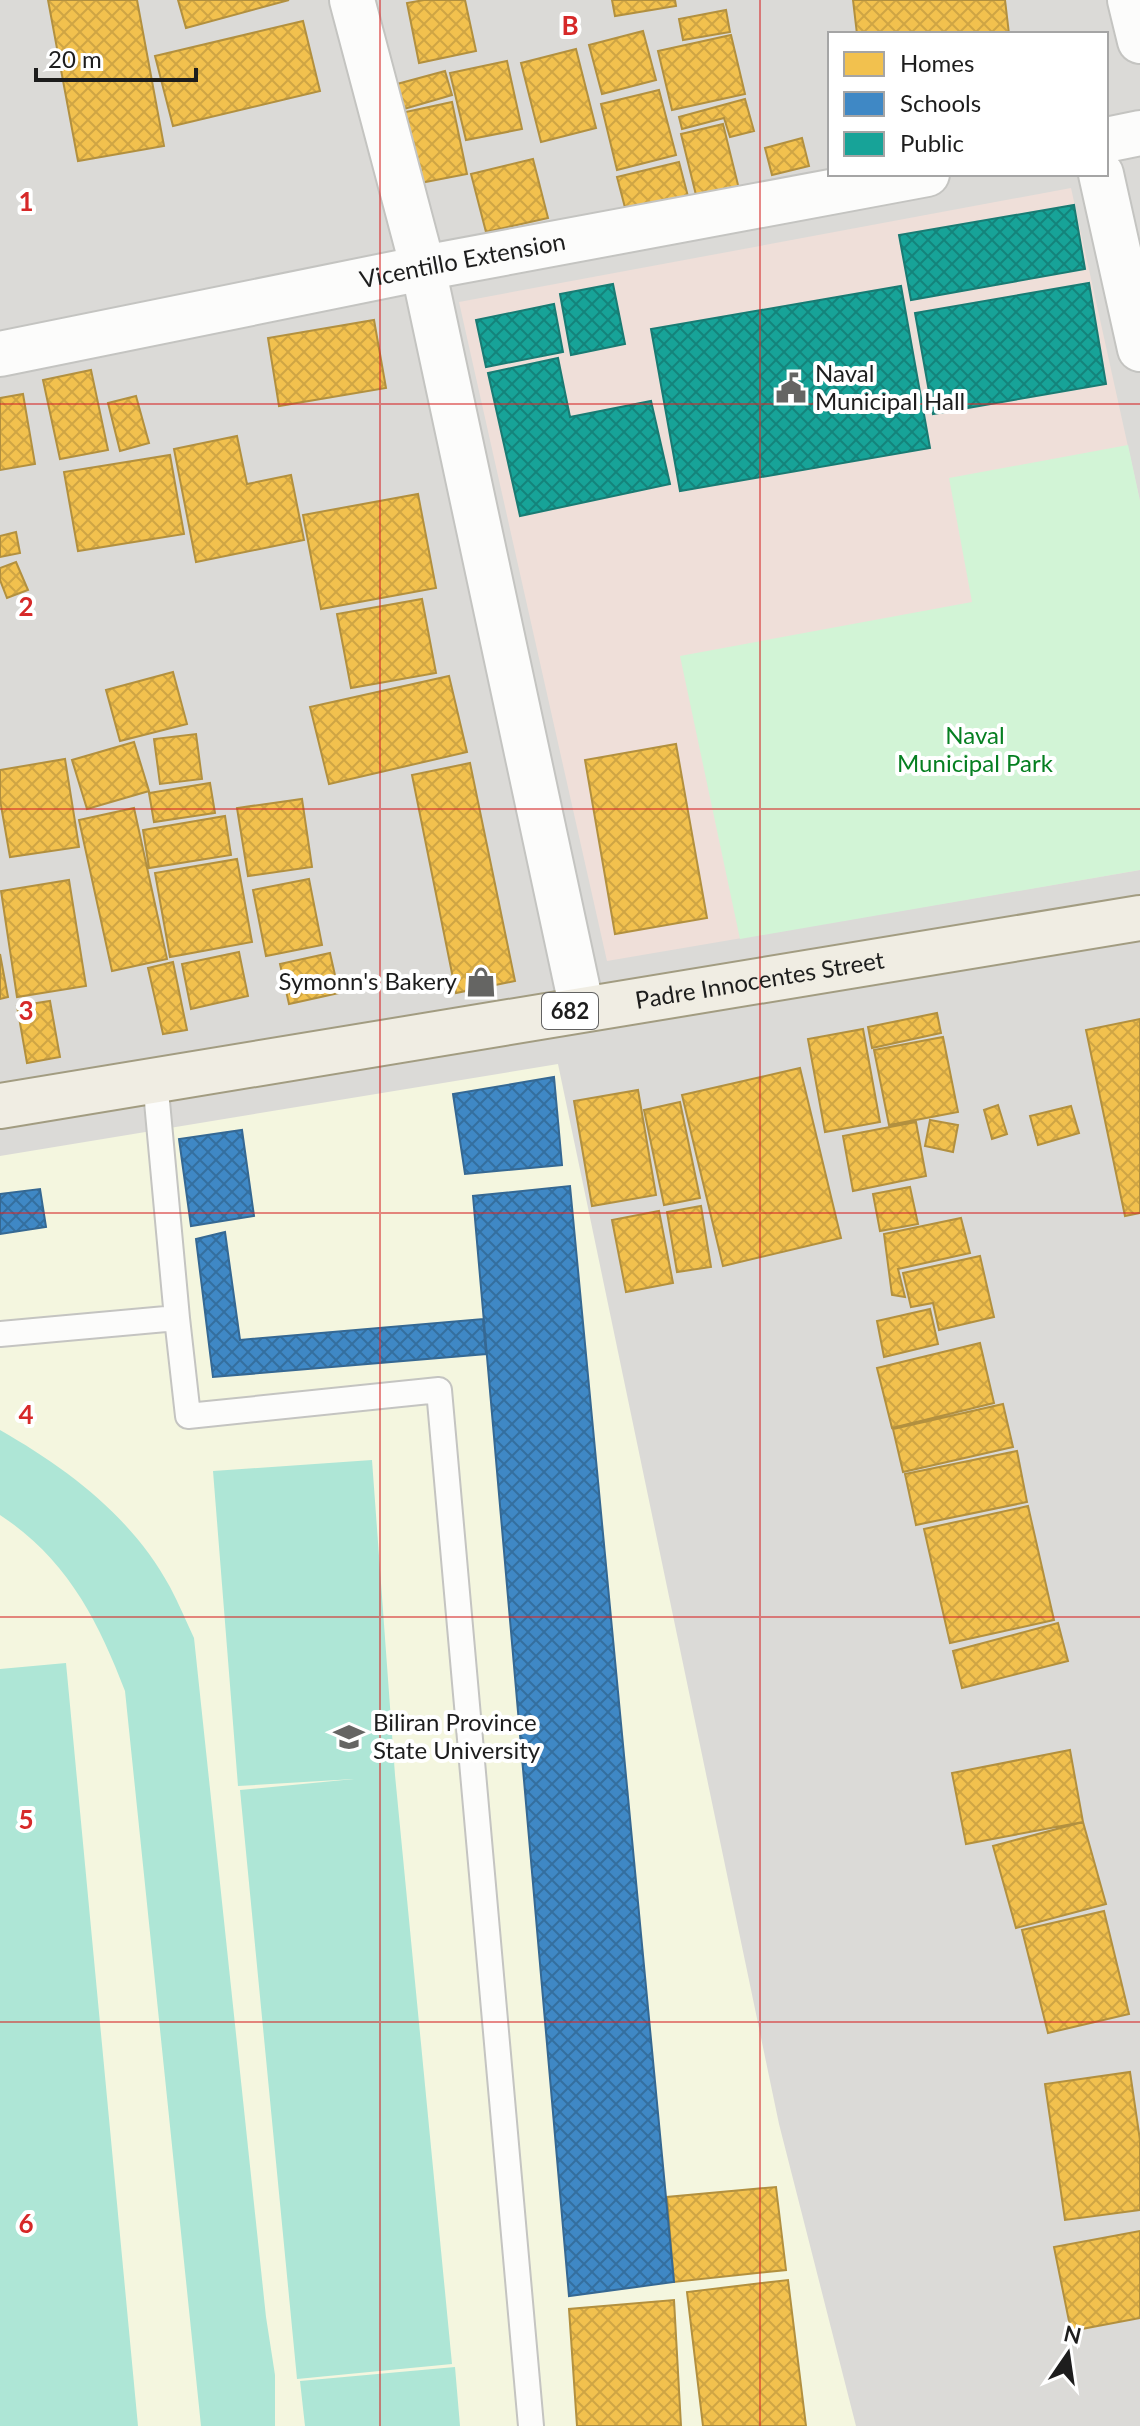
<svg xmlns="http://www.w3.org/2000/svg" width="1140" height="2426" font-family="Lato,sans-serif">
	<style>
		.residential { fill: #dbdad7; fill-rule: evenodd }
		.commercial { fill: #efdfd9 }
		.education { fill: #f4f6df }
		.park { fill: #d2f4d6 }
		.pitch { fill: #aee6d6 }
		.homes { fill: url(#homes-cross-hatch); stroke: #b2903f; stroke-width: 2 }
		.schools { fill: url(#schools-cross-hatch); stroke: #356893; stroke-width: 2 }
		.public { fill: url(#public-cross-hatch); stroke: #197b73; stroke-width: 2 }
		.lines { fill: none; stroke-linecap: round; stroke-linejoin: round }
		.service-casing { stroke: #c4c4c1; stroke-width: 28 }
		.minor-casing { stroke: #c4c4c1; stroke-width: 48 }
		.primary-casing { stroke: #a29c81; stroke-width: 48 }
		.service { stroke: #fcfcfb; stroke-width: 24 }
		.minor { stroke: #fcfcfb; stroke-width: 44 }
		.primary { stroke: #f0ede3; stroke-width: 44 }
		.grid { fill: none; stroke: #d62828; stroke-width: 2; stroke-opacity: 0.55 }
		.labels { text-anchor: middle; stroke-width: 8; stroke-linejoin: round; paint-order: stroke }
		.shield { fill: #fff; stroke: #616161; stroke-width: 2 }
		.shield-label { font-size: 22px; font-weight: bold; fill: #1d1d1d }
		.street-label { font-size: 24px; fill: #1d1d1d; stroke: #fff }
		.poi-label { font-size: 24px; fill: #1d1d1d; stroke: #fff; text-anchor: start }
		.park-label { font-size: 24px; fill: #067f21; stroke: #fff }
		.grid-label { font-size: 26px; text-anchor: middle; font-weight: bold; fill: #d62828; stroke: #fff; stroke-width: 8; stroke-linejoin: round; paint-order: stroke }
	</style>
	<defs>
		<pattern id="homes-cross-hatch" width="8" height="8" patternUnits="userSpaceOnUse" patternTransform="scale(2)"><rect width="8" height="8" fill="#f2c14e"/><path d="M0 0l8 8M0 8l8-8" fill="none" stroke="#cfa544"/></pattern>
		<pattern id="schools-cross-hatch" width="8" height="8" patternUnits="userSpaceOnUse" patternTransform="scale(2)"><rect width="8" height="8" fill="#3f88c5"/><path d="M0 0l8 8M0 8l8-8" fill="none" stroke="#346f9f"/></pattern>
		<pattern id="public-cross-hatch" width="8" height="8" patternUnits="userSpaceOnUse" patternTransform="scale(2)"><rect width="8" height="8" fill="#17a398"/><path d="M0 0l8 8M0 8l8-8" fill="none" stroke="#14847b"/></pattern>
	</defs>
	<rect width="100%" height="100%" fill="#ecebe5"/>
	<path class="residential" d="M0,0H1140V2426H0ZM830,34H1106V174H830Z"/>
	<path class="commercial" d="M1071,188L1140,501V870L607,961L459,302Z"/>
	<path class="education" d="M558,1064L779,2124L856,2426H0V1156Z"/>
	<path class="park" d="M1128,445L1140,501V870L740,939L680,656L972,602L949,478Z"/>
	<path class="pitch" d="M0,1430C68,1469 132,1517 170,1587C179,1604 186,1621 194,1638L266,2317L275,2375V2426H201L125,1691C98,1620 66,1558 0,1515Z
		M372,1460L395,1775L452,2364L297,2379L240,1790L354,1779L238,1786L213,1471Z
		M66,1663L138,2426H0V1669Z
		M455,2367L460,2426H305L300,2381Z"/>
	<path class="homes" d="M48,0H137L164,146L78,161Z
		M178,0H289L186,28Z
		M424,0H465L476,51L419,63L407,3Z
		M612,0H675L676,6L615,16Z
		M853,0H1005L1009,34H857Z
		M726,10L730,32L683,40L679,19Z
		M303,21L320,91L173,126L155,56Z
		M643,31L656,80L602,94L589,45Z
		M731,35L745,94L672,110L658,51Z
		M576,49L596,128L541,142L521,63Z
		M507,61L522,129L466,140L450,73Z
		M445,71L452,95L404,109L397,84Z
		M659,90L676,155L617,170L601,104Z
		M745,99L754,131L730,137L724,118L682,129L679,117Z
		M452,102L467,174L415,184L401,113Z
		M723,124L739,189L697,199L681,134Z
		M802,138L809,166L772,175L765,148Z
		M533,159L548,218L486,232L471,174Z
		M679,162L690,204L628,219L617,177Z
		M374,320L386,388L279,406L268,338Z
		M91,370L108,450L60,459L43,380Z
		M23,394L35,464L0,470V398Z
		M136,396L149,443L120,451L108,403Z
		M237,436L247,484L291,475L304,540L196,562L174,449Z
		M170,455L184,534L78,551L64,472Z
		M418,494L436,588L321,609L303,515Z
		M16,532L20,553L0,557V536Z
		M16,562L28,590L7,598L0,580V568Z
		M422,599L436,673L351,688L337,614Z
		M173,672L187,724L120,741L106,690Z
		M449,676L467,752L329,784L310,707Z
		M196,734L202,779L160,784L154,739Z
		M134,742L149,791L87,809L72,760Z
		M676,744L707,918L615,934L585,760Z
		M65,759L79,847L10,857L0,800V770Z
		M470,763L515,981L456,993L412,775Z
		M210,783L215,813L154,822L149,793Z
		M302,799L312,867L248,876L237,808Z
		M134,808L167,959L112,971L79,820Z
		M225,816L231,855L149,868L143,830Z
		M237,859L252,942L170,957L155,873Z
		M309,879L322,945L266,956L253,890Z
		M69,880L86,986L17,997L1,891Z
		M239,952L248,996L191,1009L182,964Z
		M330,953L339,993L289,1004L280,964Z
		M0,954L8,997L0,999Z
		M173,962L187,1030L163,1034L148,968Z
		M50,1001L60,1057L27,1063L17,1006Z
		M937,1013L941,1033L872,1048L868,1027Z
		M1140,1019V1213L1125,1216L1086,1030Z
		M863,1029L880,1122L825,1132L808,1039Z
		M943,1037L958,1112L889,1125L874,1050Z
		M800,1068L841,1238L723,1266L682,1095Z
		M638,1090L656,1195L592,1206L574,1101Z
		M680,1102L700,1198L664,1205L644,1110Z
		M998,1105L1007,1134L992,1139L984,1110Z
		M1071,1106L1079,1133L1038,1145L1030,1116Z
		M930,1120L958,1125L953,1152L925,1146Z
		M916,1122L926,1176L853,1191L843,1136Z
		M910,1187L918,1224L880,1231L873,1194Z
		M701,1206L711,1267L677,1272L667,1212Z
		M659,1211L673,1283L626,1292L612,1220Z
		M961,1218L970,1253L898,1269L905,1297L892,1295L884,1234Z
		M980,1256L994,1317L939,1330L933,1303L911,1307L903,1273Z
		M930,1309L938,1344L884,1357L877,1321Z
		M980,1343L994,1403L892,1428L877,1368Z
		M1003,1404L1013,1447L903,1472L893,1429Z
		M1017,1451L1027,1502L916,1525L905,1474Z
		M1028,1506L1054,1620L950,1643L924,1529Z
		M1058,1623L1068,1661L962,1688L953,1651Z
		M1070,1750L1083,1822L966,1844L952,1773Z
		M1083,1822L1106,1904L1016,1928L993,1846Z
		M1104,1911L1129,2014L1048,2033L1022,1930Z
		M1130,2072L1140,2140V2210L1065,2220L1045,2084Z
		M776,2187L786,2270L674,2282L667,2197Z
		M1140,2231V2318L1071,2331L1054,2247Z
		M788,2280L806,2426H703L687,2292Z
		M674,2300L681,2426H577L569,2309Z"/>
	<path class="schools" d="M554,1077L562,1165L465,1174L453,1094Z
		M242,1130L254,1216L191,1226L179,1139Z
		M570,1186L674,2282L569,2296L473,1196Z
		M40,1189L46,1227L0,1234V1194Z
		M225,1232L240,1340L483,1319L486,1354L213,1377L196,1239Z"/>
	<path class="public" d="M1074,205L1085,269L911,300L899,235Z
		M1089,283L1106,384L933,414L915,313Z
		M613,284L625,344L571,355L560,294Z
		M901,286L930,448L680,491L651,329Z
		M554,304L563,352L486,367L476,320Z
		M558,358L570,417L651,401L670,484L520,516L488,373Z"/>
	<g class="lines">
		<g class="service-casing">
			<path id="service" d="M177,1318L188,1416L439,1390L531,2426
				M0,1334L177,1318L155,1080"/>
		</g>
		<g class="minor-casing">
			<g id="minor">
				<path d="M352,0L423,268L582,1009"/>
				<path d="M1130,0L1140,41"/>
				<path d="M1106,140L1140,133"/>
				<path d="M1101,174L1140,349"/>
				<path id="s1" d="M0,354L423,268L927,174"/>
			</g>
		</g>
		<g class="primary-casing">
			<g id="primary">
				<path id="s2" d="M0,1106L1140,918"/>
			</g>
		</g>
		<use href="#service" class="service"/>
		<use href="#minor" class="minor"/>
		<use href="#primary" class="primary"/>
	</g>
	<path class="grid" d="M380,0V2426M760,0V2426M0,404H1140M0,809H1140M0,1213H1140M0,1617H1140M0,2022H1140"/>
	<defs>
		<g id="civic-bare" transform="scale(2.4)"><path d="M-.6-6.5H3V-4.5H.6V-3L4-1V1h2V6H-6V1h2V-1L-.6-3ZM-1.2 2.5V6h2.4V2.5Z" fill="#656563" stroke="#fff" stroke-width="2.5" paint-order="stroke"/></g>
		<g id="shop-bare" transform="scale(2.4)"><path d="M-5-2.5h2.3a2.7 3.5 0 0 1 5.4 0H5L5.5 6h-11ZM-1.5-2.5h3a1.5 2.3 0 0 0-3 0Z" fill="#656563" stroke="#fff" stroke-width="2.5" paint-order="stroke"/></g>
		<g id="university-bare" transform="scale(2.4)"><path d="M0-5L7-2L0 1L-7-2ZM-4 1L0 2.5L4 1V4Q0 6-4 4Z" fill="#656563" stroke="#fff" stroke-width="2.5" paint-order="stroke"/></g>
	</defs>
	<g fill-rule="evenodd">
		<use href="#civic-bare" x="791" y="388"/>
		<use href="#shop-bare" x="481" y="982"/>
		<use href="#university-bare" x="349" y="1737"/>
	</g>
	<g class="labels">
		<rect class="shield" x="542" y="993" width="56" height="36" rx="6"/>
		<g class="shield-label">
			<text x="570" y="1019">682</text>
		</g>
		<g class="street-label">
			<text dy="8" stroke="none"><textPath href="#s1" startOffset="472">Vicentillo Extension</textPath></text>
			<text dy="8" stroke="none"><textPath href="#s2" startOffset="770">Padre Innocentes Street</textPath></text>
		</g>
		<g class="poi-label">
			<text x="815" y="382">Naval<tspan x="815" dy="28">Municipal Hall</tspan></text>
			<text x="457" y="990" text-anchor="end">Symonn's Bakery</text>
			<text x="373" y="1731">Biliran Province<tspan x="373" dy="28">State University</tspan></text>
		</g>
		<g class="park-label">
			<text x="975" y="744">Naval<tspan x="975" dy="28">Municipal Park</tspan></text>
		</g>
	</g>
	<g class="grid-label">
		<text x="570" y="35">B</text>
		<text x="26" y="211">1</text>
		<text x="26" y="616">2</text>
		<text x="26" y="1020">3</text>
		<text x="26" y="1424">4</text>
		<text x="26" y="1829">5</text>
		<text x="26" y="2233">6</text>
	</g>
	<rect x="828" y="32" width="280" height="144" fill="#ffffff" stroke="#a5a5a5" stroke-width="2"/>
	<rect x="844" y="52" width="40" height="24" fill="#f2c14e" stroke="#a5a5a5" stroke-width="2"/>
	<text x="900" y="72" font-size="24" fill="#1d1d1d">Homes</text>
	<rect x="844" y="92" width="40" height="24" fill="#3f88c5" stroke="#a5a5a5" stroke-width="2"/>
	<text x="900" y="112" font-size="24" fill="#1d1d1d">Schools</text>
	<rect x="844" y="132" width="40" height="24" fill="#17a398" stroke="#a5a5a5" stroke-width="2"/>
	<text x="900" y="152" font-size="24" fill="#1d1d1d">Public</text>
	<g transform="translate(1068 2354) rotate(13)" stroke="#ffffff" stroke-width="6" paint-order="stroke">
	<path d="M0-6L14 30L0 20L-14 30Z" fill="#1d1d1d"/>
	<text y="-12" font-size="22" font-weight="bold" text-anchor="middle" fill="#1d1d1d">N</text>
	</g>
	<path d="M36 68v12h160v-12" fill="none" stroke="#1d1d1d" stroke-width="4"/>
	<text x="48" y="68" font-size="24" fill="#1d1d1d" stroke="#ffffff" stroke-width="6" paint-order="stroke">20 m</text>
</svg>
